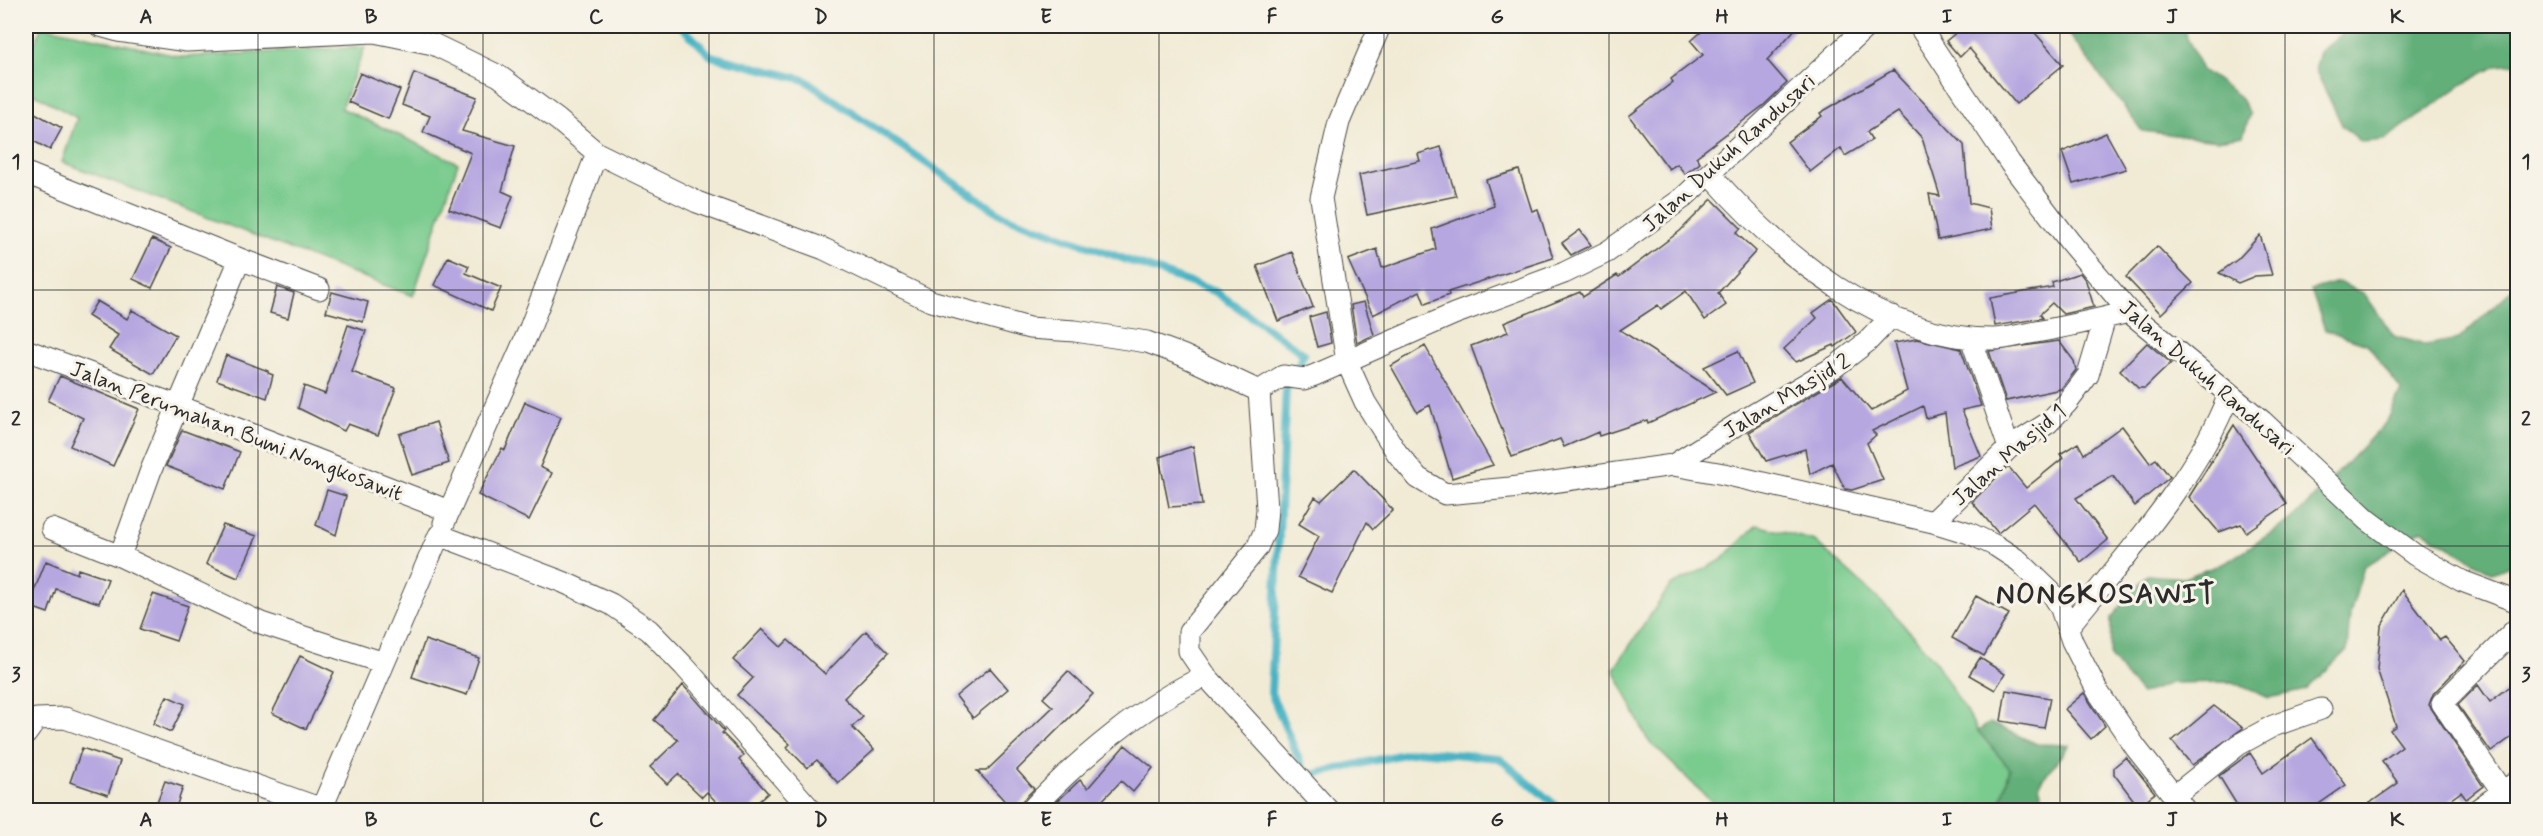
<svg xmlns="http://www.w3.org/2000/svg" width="2543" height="836" font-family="Mynerve,sans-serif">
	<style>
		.green { fill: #79cb8e; stroke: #527b5c; stroke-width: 1.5 }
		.forest { fill: #62af79; stroke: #466d52; stroke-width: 1.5 }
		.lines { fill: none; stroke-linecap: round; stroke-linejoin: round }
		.stream { stroke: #47b3c4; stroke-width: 8 }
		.building { fill: #b6a7e0 }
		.street-casing { stroke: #494844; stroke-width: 23 }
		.street { stroke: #fff; stroke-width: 21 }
		.grid { fill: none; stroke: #2b2b2b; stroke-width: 1.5; stroke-opacity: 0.55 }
		.labels { text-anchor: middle; stroke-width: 6; stroke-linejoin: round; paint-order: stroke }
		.street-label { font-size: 22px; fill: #2b2b2b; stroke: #f7f3e8 }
		.district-label { font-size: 28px; font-weight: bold; letter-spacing: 1.5px; fill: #2b2b2b; stroke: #f7f3e8 }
		.neatline { fill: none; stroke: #2b2b2b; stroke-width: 2 }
		.grid-label { font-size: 20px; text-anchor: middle; font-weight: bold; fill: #2b2b2b }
	</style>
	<rect width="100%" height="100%" fill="#f7f3e8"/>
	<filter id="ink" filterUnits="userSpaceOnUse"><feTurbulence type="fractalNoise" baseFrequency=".0167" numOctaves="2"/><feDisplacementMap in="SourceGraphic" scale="12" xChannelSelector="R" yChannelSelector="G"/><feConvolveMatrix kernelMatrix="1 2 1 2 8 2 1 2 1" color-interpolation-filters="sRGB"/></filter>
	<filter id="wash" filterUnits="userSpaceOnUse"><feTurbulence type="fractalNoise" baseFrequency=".008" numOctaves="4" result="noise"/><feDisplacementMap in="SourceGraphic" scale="24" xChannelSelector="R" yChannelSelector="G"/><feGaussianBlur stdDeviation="1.35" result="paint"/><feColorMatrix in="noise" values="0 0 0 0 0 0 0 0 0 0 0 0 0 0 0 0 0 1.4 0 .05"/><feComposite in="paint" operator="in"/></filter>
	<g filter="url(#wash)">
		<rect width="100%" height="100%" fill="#f1ebd5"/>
		<path class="green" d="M42,26L182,57L365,47L341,108L458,163L413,296L62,162L77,118L26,89V62Z
			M1757,525L1815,541L1889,609L1934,659L1978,731L2010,769L1999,810H1720L1647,739L1614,669L1670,586L1720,561Z
			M2087,805H2169L2173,810H2088Z"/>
		<path class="forest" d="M2063,26H2182L2202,70L2239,96L2250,114L2243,136L2217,140L2142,131Z
			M2352,26H2517V64L2496,66L2465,83L2384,140L2361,142L2342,125L2315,69L2320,52Z
			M2338,282L2364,293L2394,336L2425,345L2459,339L2517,285V563L2493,573L2422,530L2364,567L2350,614L2347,650L2306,690L2269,698L2232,682L2171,683L2141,694L2110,657L2111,618L2147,575L2184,578L2227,562L2294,518L2387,421L2401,390L2367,344L2325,330L2311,290Z
			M1990,723L2037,744L2069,745L2039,785L2046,810H1999L2010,769L1978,731Z"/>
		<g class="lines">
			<path class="stream" d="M681,26L711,56L805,80L1002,215L1216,292L1304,354L1286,390L1271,693L1306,776L1417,751L1499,758L1561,810"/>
		</g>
		<g id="blocks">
			<path class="building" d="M1708,26H1798L1767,60L1787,83L1764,105L1696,157L1700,163L1685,174L1677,164L1669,169L1629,116L1673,82L1671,79L1703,55L1691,41Z
				M1964,26H2029L2063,65L2016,104L1969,48L1960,57L1946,41Z
				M1893,70L1964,145L1969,203L1989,208L1992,229L1938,240L1929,194L1940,196L1922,138L1898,112L1867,132L1872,140L1845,156L1841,148L1810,172L1787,142L1822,116L1820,113Z
				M360,73L400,90L388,119L348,102Z
				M414,73L477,97L462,131L515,146L502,191L513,196L501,228L449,209L471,153L423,132L430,116L402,105Z
				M26,108L62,128L50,150L26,137Z
				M2106,133L2126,169L2073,184L2062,152Z
				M1441,147L1456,196L1367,215L1359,175L1420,161L1418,154Z
				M1519,170L1532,211L1538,209L1553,258L1448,292L1449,295L1425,304L1420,291L1373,315L1348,260L1377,249L1382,268L1436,249L1432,229L1494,206L1486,180Z
				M1712,199L1741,228L1736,233L1756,251L1718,293L1726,305L1705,320L1686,291L1661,309L1658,305L1620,330L1716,392L1648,423L1647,420L1599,436L1598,432L1564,447L1560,439L1512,457L1471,346L1508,332L1504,323L1580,292L1583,297L1617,275L1619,277L1680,231Z
				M1580,230L1591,245L1571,255L1562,243Z
				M2260,235L2272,275L2255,276L2238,283L2219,273L2238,259Z
				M152,239L171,248L152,288L133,279Z
				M2157,246L2193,283L2161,314L2126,277Z
				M1292,252L1313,307L1278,321L1257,266Z
				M448,257L469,266L466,273L501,288L491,311L434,285Z
				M2080,273L2086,281L2094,307L2063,314L2052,303L2040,314L2043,318L1995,326L1990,298L2053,287L2052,282Z
				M277,287L294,293L288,318L270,313Z
				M332,292L368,302L363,322L326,312Z
				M1832,299L1856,332L1835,347L1834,345L1796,362L1784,349L1817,318L1813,313Z
				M97,301L127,319L132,310L176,335L153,374L109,349L118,335L88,316Z
				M1364,302L1374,335L1357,343L1351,305Z
				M1326,312L1331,343L1317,347L1309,317Z
				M348,325L366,331L352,372L396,388L378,435L348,424L344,431L298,408L304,386L325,394Z
				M1917,339L1961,349L1981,406L1962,410L1981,456L1952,467L1945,413L1926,418L1923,406L1872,431L1876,435L1867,443L1883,480L1852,490L1845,489L1832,463L1810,474L1805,449L1766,461L1749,432L1842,377L1871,411L1907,391L1894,343Z
				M2059,341L2074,361L2076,370L2061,389L2006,401L1989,351Z
				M2147,343L2171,363L2145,388H2138L2120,370Z
				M1425,346L1493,465L1452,478L1430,405L1417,412L1391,366Z
				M1738,351L1753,383L1726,395L1704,367Z
				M226,355L268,371V373L273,375L267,398L217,380Z
				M60,376L139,409L113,466L70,446L83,418L48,401Z
				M525,402L561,417L540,467L552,473L529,520L478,495L502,448L505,450Z
				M436,422L449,463L412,475L399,434Z
				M2234,425L2287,504L2246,532L2241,524L2219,532L2189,497Z
				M2122,426L2150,463L2156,459L2170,477L2135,506L2113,476L2076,498L2108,540L2081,562L2034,503L1998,533L1972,502L2008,466L2026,488L2063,458L2060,454L2078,443L2084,454Z
				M182,430L240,452L225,489L166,466Z
				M1193,446L1202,505L1169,507L1159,457Z
				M1354,469L1393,510L1373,529L1367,522L1332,593L1298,577L1319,536L1299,524L1315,497L1321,501Z
				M327,490L346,496L336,535L316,525Z
				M223,525L257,536L238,578L206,564Z
				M46,561L77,574L78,569L108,579L99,603L56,589L48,613L28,606Z
				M2402,590L2440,640L2445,637L2465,661L2433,694L2429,705L2483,786L2466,799L2461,792L2436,810H2360L2398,783L2382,761L2402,746L2390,730L2396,726L2377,669L2381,627Z
				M153,594L188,606L176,641L140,629Z
				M1976,596L2009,614L1984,656L1952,638Z
				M762,629L781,647L788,640L825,674L866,631L888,653L844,698L863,717L852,727L874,750L838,783L817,760L807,768L787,747L790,744L737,695L753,678L733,660Z
				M425,640L479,658L467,695L412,677Z
				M300,656L334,672L306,729L272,713Z
				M1980,658L2005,674L1995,690L1969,675Z
				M990,668L1008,689L973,718L956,696Z
				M1068,671L1093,694L1017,770L1034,789L1013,810L977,771H986L1053,707L1043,698Z
				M2517,681V733L2491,752L2458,705L2478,685L2490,702Z
				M683,685L724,731L722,733L744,755L739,760L768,793L749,810H724L707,792L702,797L678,774L667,784L650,767L678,740L654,720Z
				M2006,690L2050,698L2044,728L2001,721Z
				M2084,693L2105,726L2091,739L2065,709Z
				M167,696L185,704L171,732L153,724Z
				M2214,706L2243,728L2192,765L2172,741Z
				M2312,738L2346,785L2310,810H2240L2219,776L2250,753L2263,773Z
				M1125,745L1153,768L1133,792L1121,781L1093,810H1048L1080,780L1088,788Z
				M82,748L120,761L108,795L70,782Z
				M2126,757L2155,793L2138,806L2114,774V767Z
				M165,781L183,787L175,810H154Z"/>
		</g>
	</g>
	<g filter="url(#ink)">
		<use href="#blocks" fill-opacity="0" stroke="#494844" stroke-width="1.5"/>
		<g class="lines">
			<g class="street-casing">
				<path id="street" d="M100,26L118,31L187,41L374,32L433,44L499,76L558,120L597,153L697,202L824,249L931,301L1029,328L1075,331L1147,342L1182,355L1259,391
					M1380,26L1339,122L1321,198L1347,362L1365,402L1397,453L1418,478L1445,494L1510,488L1673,465L1724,474L1933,522L1969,533L1996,546L2019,561L2051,592L2060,606L2072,641L2098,692L2136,748L2185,810
					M1919,26L2010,163L2070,242L2129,312L2262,421L2368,520L2415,555L2462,581L2518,602
					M26,173L240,259L151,470L120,556
					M1710,174C1780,254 1882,340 1994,339C2006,339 2019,335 2031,333C2064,327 2096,320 2129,312
					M240,259L319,289
					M1971,338L2009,448
					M26,350L179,406L449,511
					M1259,391L1283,376L1304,379L1315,375L1454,314L1564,273L1607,252L1683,198L1867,26
					M1259,391L1267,509L1265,530L1257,548L1189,632V651L1206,676L1328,810
					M1673,465L1736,425L1836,366L1867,342L1892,316
					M1933,522L2009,448L2048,423L2067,403L2088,375L2105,318
					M444,523L530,328L597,153
					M52,529L120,556L261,623L384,663
					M2068,627C2123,559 2199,475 2229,394
					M26,734L37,719L65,718L322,809
					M2503,793L2442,703L2518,627
					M2174,796L2238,745L2273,726L2321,709
					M321,810L439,535L563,582L611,604L649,630L684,666L811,810
					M1031,810C1075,762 1146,702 1206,676
					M2477,810L2518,781"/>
			</g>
			<use href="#street" class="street"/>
		</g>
	</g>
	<path class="grid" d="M258,26V810M483,26V810M709,26V810M934,26V810M1159,26V810M1384,26V810M1609,26V810M1834,26V810M2060,26V810M2285,26V810M26,290H2518M26,546H2518"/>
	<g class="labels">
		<g class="street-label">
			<text transform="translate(1728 152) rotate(-42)" y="8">Jalan Dukuh Randusari</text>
			<text transform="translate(2208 377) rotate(41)" y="8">Jalan Dukuh Randusari</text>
			<text transform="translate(1786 395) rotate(-31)" y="8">Jalan Masjid 2</text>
			<text transform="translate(237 430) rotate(21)" y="8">Jalan Perumahan Bumi Nongkosawit</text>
			<text transform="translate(2008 454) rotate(-41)" y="8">Jalan Masjid 1</text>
		</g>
		<g class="district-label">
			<text x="2106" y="603">NONGKOSAWIT</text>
		</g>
	</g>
	<rect width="2543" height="836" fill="none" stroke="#f7f3e8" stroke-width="66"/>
	<rect x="33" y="33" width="2477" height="770" class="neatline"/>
	<g class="grid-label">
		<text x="146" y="23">A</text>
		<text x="371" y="23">B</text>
		<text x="596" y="23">C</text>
		<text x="821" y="23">D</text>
		<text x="1046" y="23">E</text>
		<text x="1272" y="23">F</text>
		<text x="1497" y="23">G</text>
		<text x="1722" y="23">H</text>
		<text x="1947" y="23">I</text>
		<text x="2172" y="23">J</text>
		<text x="2397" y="23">K</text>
		<text x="16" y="168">1</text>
		<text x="2526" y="168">1</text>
		<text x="16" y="425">2</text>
		<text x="2526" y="425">2</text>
		<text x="16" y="681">3</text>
		<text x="2526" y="681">3</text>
		<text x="146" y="826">A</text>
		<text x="371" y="826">B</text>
		<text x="596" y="826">C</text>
		<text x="821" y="826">D</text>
		<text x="1046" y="826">E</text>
		<text x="1272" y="826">F</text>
		<text x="1497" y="826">G</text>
		<text x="1722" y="826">H</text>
		<text x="1947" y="826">I</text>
		<text x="2172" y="826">J</text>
		<text x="2397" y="826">K</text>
	</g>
</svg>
